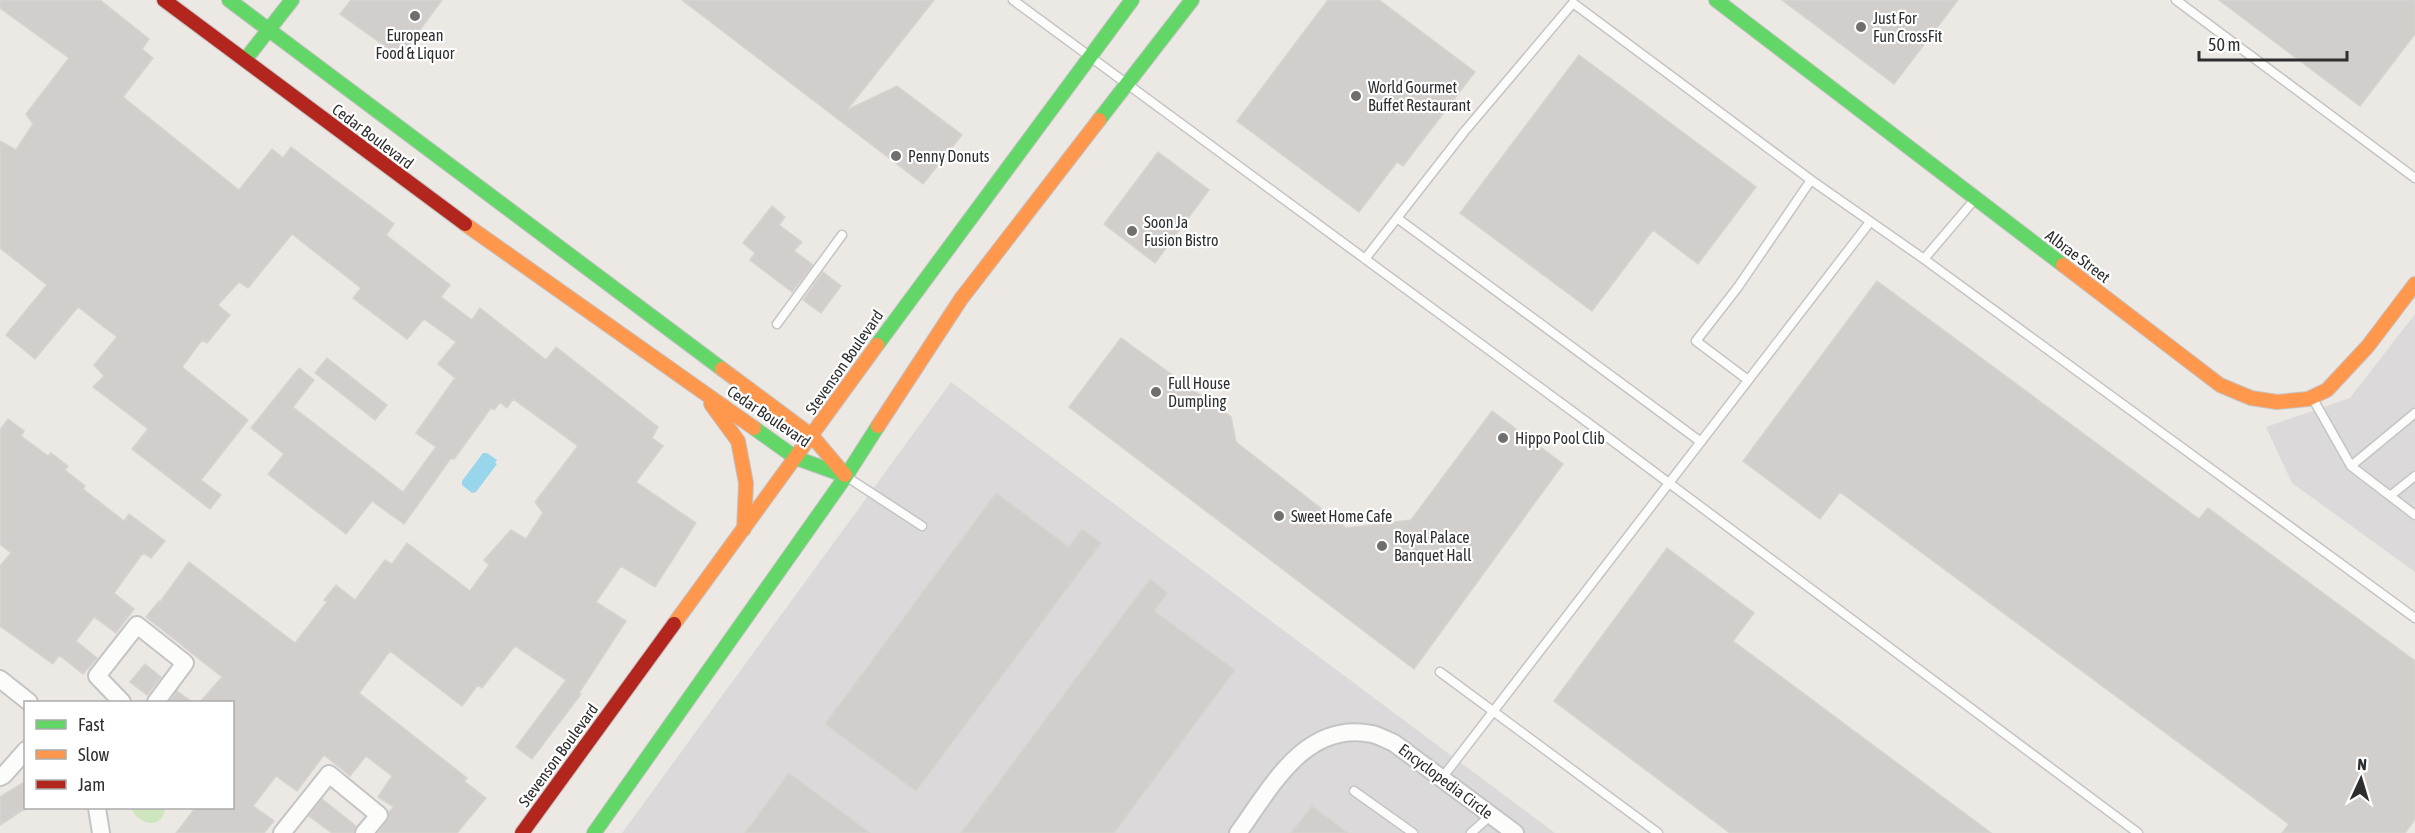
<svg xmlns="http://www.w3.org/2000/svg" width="2415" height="833" font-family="'Asap Condensed',sans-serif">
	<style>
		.industrial { fill: #dcd9db }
		.green { fill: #cee6be }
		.water { fill: #99d6ec }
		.building { fill: #d1cecb; stroke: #d7d4d0; stroke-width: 1.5 }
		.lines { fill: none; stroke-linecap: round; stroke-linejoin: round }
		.lane-casing { stroke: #c5c4c5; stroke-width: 11 }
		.street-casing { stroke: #c5c4c5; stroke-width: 20 }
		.fast-casing { stroke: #c5c4c5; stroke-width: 16 }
		.slow-casing { stroke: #c5c4c5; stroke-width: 16 }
		.jam-casing { stroke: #c5c4c5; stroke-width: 16 }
		.lane { stroke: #fcfcfb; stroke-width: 8 }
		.street { stroke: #fcfcfb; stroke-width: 16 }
		.fast { stroke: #63d668; stroke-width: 14 }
		.slow { stroke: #ff974d; stroke-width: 14 }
		.jam { stroke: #b3261e; stroke-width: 14 }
		.poi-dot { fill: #706f6e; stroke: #fff; stroke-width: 2 }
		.labels { text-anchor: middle; stroke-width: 4.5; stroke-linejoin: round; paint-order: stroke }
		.poi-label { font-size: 16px; fill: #2e2e2e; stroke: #fff; text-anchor: start }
		.street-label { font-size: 16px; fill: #2e2e2e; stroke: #fff }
	</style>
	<rect width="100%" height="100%" fill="#ece8e4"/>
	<path class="industrial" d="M2415,314V572L2292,483L2266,427L2350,398Z
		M951,382L1555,833H622Z"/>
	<path class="green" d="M131,808H165C163,831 138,825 131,808Z"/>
	<path class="water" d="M483,453H487L497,460L495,463L497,464L476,492L472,493L462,485V481Z"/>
	<path class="building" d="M0,0H100L149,39L142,49L153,58L123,97L239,190L272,149L283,158L291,147L394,224L386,235L450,285L441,297L472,320L480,308L546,360L556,347L658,427L652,438L663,446L636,482L696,523L655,587L621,566L596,602L626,621L579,693L581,694L532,759L516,747L566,680L515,646L482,688L478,685L462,706L390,651L359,693L467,778L464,781L486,798L457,833H378L387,821L389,812L394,807L378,797L392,776L366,756L350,776L324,755L297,791L276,776L253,806L274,821L264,833H176L196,807H232V702H200L222,677L146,617L159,601L160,602L189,562L295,643L327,602L324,600L336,585L355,600L385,560L392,564L407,543L470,591L489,565L484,560L511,530L526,539L543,513L535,502L578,446L513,399L507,408L500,402L494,410L491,408L454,459L451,458L404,524L372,501L346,534L268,474L284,454L251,428L299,368L314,380L293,407L403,492L436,447L416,433L455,378L438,364L456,342L424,319L407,339L353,298L361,288L292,234L248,288L239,282L218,305L230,315L207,343L202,340L182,367L248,420L201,480L221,495L210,509L132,449L148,429L93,387L104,376L94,365L117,337L78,307L35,359L6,335L47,285L0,248V141L16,150L33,124L26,114L69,58L0,8Z
		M351,0H442L400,57L340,14Z
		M682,0H934L847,110L897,86L962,135L923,184Z
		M1328,0H1379L1475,72L1403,166L1397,162L1359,212L1237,121Z
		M1782,0H1958L1894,84Z
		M2219,0H2415V34L2360,106Z
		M1579,55L1756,187L1698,264L1653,230L1592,311L1460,213Z
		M1158,152L1209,190L1155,263L1104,224Z
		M772,206L785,217L779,225L802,242L794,251L813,265L792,292L750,260L755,253L743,243Z
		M823,272L841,286L821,313L803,300Z
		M1877,281L2199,519L2208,508L2415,661V819L2405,833H2282L2289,824L1840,492L1820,519L1743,461Z
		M1121,338L1231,417L1236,442L1346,528L1411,520L1492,411L1563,464L1414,669L1069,407Z
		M327,358L387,405L375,420L315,373Z
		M8,419L24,431L21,436L48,456L51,453L68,466L65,470L85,486L83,489L124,521L129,514L165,541L151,558L143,553L114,593L134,609L116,633L94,617L76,641L97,658L83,674L59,655L53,664L0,626V566L11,553L0,544V430Z
		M996,493L1069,547L1082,529L1101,543L916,791L825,724Z
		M1667,548L1754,613L1733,641L1991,833H1730L1554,701Z
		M1150,579L1168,593L1154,611L1235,670L1114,833H961Z
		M145,664L161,677L147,695L130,682Z
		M177,691L192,702H169Z
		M789,773L870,833H745Z
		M26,781V808L0,825V797Z
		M322,799L356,826L354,833H332L309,816Z
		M1312,806L1348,833H1291Z"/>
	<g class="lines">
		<g class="lane-casing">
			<path id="lane" d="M1013,0L1610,439L2138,833
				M2176,0L2415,178
				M1397,218L1701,442
				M1365,259L1464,132L1573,3L1811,180
				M1924,259L1975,199
				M777,324L842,235
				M1748,380L1696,341L1738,287L1811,180L1924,259L2415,618
				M2313,399L2351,466L2415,515
				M2351,466L2415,413
				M847,477L922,526
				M2390,496L2415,476
				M1440,672L1658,833
				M1442,778L1870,222
				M1354,791L1413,833
				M1471,833L1491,815"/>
		</g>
		<g class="street-casing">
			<path id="street" d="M0,679L29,702
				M122,702L97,676L137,625L185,663L156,702
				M0,777L4,775L26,750
				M97,808L101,833
				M282,833L329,774L379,815L364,833
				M1238,833C1271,788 1305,720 1372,734C1380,736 1387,740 1394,743L1515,833"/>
		</g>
		<g class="fast-casing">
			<path id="fast" d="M229,0L722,369
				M1716,0L2063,265
				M245,60L292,0
				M1099,120L1192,0
				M877,345L1132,0
				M754,428L796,458L846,476
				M594,833L846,476L878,426"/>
		</g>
		<g class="slow-casing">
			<path id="slow" d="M465,224L754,428
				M2063,265L2220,385L2251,398L2277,402L2308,399L2327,390L2368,346L2415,284
				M722,369L812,436L845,475
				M711,404L738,441L746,483L744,529
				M878,426L961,299L1099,120
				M674,624L877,345"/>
		</g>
		<g class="jam-casing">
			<path id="jam" d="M164,0L465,224
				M522,833L674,624"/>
		</g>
		<use href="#lane" class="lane"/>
		<use href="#street" class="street"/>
		<use href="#fast" class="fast"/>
		<use href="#slow" class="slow"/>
		<use href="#jam" class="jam"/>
	</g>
	<g class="poi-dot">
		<circle cx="415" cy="16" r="6"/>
		<circle cx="1861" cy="27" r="6"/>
		<circle cx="1356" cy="96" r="6"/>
		<circle cx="896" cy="156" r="6"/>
		<circle cx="1132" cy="231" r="6"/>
		<circle cx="1156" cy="392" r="6"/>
		<circle cx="1503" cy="438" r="6"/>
		<circle cx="1279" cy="516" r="6"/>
		<circle cx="1382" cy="546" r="6"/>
	</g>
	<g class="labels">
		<g class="poi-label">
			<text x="1873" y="24">Just For<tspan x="1873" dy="18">Fun CrossFit</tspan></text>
			<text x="415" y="41" text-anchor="middle">European<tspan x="415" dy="18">Food &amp; Liquor</tspan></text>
			<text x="1368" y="93">World Gourmet<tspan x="1368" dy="18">Buffet Restaurant</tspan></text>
			<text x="908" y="162">Penny Donuts</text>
			<text x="1144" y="228">Soon Ja<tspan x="1144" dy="18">Fusion Bistro</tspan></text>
			<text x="1168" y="389">Full House<tspan x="1168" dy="18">Dumpling</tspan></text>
			<text x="1515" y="444">Hippo Pool Clib</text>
			<text x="1291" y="522">Sweet Home Cafe</text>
			<text x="1394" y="543">Royal Palace<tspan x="1394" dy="18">Banquet Hall</tspan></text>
		</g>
		<g class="street-label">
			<text transform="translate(373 136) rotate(37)" y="6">Cedar Boulevard</text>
			<text transform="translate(2078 256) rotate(37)" y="6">Albrae Street</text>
			<text transform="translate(844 362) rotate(-55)" y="6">Stevenson Boulevard</text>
			<text transform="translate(769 416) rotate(34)" y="6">Cedar Boulevard</text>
			<text transform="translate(558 755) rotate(-54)" y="6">Stevenson Boulevard</text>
			<text transform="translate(1446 781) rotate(37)" y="6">Encyclopedia Circle</text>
		</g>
	</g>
	<rect x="24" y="701" width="210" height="108" fill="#ffffff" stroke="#ababab" stroke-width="1.5"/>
	<rect x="36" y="720" width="30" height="9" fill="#63d668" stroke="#ababab" stroke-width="1.5"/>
	<text x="78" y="731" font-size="18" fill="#2e2e2e">Fast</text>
	<rect x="36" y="750" width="30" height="9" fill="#ff974d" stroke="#ababab" stroke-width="1.5"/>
	<text x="78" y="761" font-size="18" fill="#2e2e2e">Slow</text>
	<rect x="36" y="780" width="30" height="9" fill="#b3261e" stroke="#ababab" stroke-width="1.5"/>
	<text x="78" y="791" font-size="18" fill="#2e2e2e">Jam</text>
	<g transform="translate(2361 779) rotate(4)" stroke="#ffffff" stroke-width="4.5" paint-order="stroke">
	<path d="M0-4.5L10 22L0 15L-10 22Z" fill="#2e2e2e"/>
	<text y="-9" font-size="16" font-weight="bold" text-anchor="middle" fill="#2e2e2e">N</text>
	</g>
	<path d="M2199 51v9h148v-9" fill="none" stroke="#2e2e2e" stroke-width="3"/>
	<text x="2208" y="51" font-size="18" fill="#2e2e2e" stroke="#ffffff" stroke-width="4.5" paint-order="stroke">50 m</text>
</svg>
